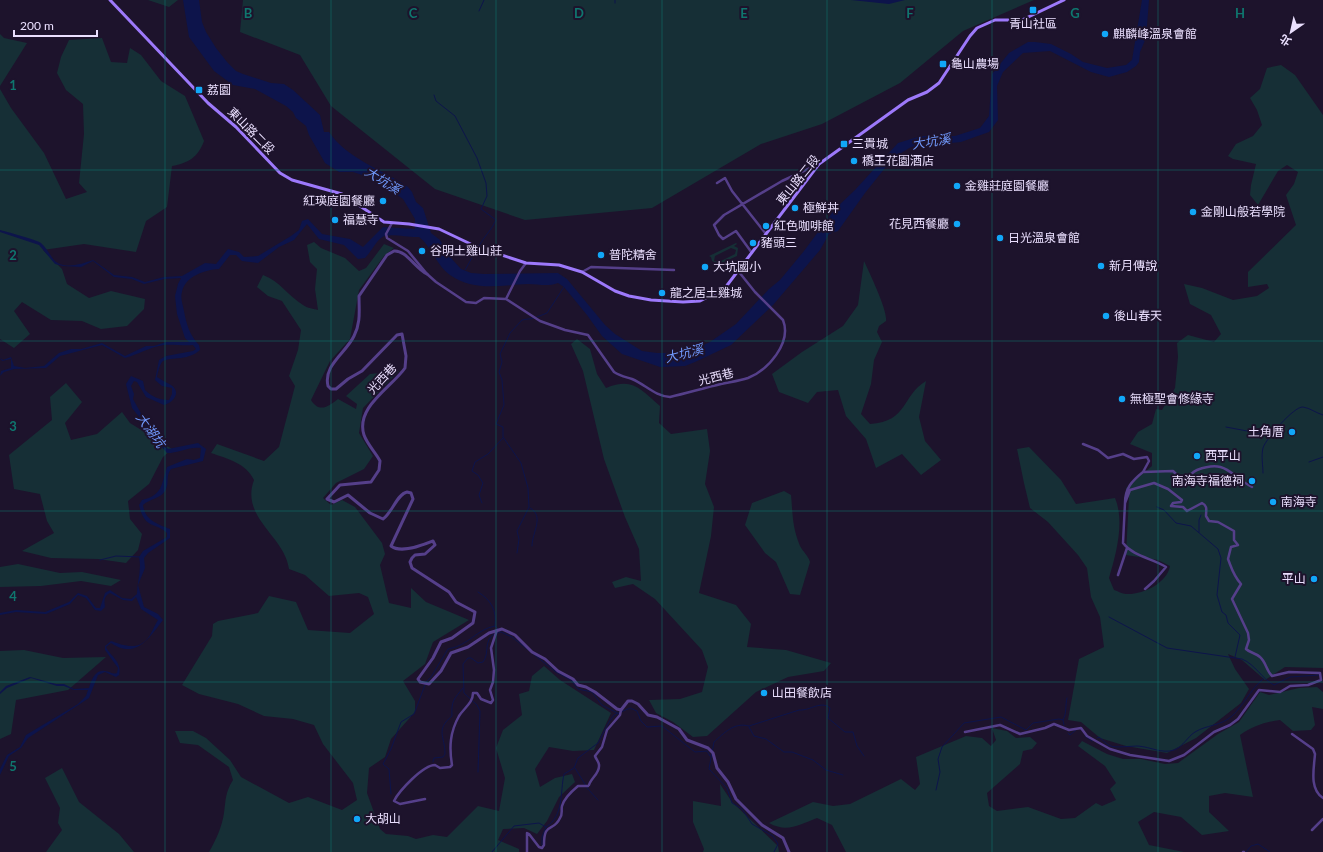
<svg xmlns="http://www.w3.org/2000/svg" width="1323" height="852" font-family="Lato,'Noto Sans TC',sans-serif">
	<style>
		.green { fill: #162f36; fill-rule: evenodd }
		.water { fill: #0d144b }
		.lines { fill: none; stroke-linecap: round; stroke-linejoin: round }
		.stream { stroke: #0d144b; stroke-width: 1 }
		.minor { stroke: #553f8a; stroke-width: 2.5 }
		.tertiary { stroke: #553f8a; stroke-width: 3 }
		.secondary { stroke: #9d79fb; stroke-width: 3 }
		.grid { fill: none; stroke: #0f766e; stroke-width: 1; stroke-opacity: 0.55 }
		.poi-dot { fill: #11a7f8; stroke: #1d132c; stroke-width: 1.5 }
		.labels { text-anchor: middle; stroke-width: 4; stroke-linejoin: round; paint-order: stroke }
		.poi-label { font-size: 12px; fill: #eadffe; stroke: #1d132c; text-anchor: start }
		.street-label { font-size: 12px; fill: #eadffe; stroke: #1d132c }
		.water-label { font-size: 13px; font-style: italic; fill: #7098fb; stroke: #1d132c }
		.grid-label { font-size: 13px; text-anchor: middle; font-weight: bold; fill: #0f766e; stroke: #1d132c; stroke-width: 4; stroke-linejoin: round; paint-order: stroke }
	</style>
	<rect width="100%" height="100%" fill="#1d132c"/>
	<path class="green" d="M148,0H178L169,7Z
		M243,0H1034L963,31L900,83L822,124L761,144L652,208L525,220L435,189L331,106L300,55L240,32Z
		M0,34L4,38L27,43L0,86Z
		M102,38L111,62L127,63L130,48L141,55L161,81L185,96L204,141C198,157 189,163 172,166L167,207L146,221L136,252L84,244L43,250L62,269L67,284L89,298L111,291L145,299L144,309L127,326L101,329L82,321L51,320L22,302L14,311L30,334L14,348L0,339V89L11,108L44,153L66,199L87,192L79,183L84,134L83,104L66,90L57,73L61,57L69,40Z
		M1281,65L1295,75L1323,115V668L1285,667L1265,680L1242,660L1228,654L1235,669L1249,689L1241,703L1196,738L1167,753L1126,746L1100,738L1081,722L1068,720L1079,659L1104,647L1100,617L1091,597L1087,568L1078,555L1048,522L1030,508L1024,483L1017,449L1029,447L1061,480L1076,504L1115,498C1125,522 1116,554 1109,578L1114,590C1118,591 1122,594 1126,594C1143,595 1167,583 1170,566L1158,560L1126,555L1129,497L1126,488L1152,466V453L1130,444L1138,432L1152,424L1156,409L1162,410L1175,388L1178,357L1177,343L1188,335L1214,342L1221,334L1211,315L1190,304L1184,284L1202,288L1233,300L1257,296L1269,288L1267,284L1248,287V272L1296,225L1286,195L1294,184L1298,172L1287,165L1278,171L1258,205L1250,195L1251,185L1256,164L1233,159L1228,156L1236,144L1253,136L1262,125L1257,110L1250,98L1260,89L1267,68Z
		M314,242L321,248L345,258L359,271L366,268L384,244L394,248L384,256L359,290L350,339L330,361L311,400C319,413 328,407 338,399L356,409L357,404L346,396L370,374L399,371L363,408L359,433L373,456L364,469L336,483L323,498L331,505L342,500L355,507L382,543L385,554L380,565L389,603L411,608V588L426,602L469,620L433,642L425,664L403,681L415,701V712L391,739L385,757L369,768L367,793L380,829L386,834L408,836L416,839L433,835L447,837L478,806L499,811L505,778L496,748L503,730L522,715L519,694L529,691L532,676L544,666L560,680L611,713L594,750L573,751L549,747L535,769L540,787L555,778L572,774L575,782L559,797L547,821L537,834L524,828L503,829L498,840L519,849V852H209C216,840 222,827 224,813C226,799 225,793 233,780L229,767L198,745L180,743L175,731H193L206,738L230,760L241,777L289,803L308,797L342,810L357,800L353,783L323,744L314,725L293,719L264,716L238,704L199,694L182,685L212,636L213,624L218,621L258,613L269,596L296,602L308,630L350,633L374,614L368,597L359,593L329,596L305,575L289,569C285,536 240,518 254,480C246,463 228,459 211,453L217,444L264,461L279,447L295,386L289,376L298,350L301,330L282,301L268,296L257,287L263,275C280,281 288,296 303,305C307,308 314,309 318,310L315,289L317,269L310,262L307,245Z
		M736,243L737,244L734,246L738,248L737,256L719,264L712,261L711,257L709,256ZM731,248L736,250L735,254L719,262L714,261L715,256Z
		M864,261C869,272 888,311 886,321L879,326L877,332L882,342L874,360L871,384L861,414L870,424C909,421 901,396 926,381L919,417L925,441L941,460L921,475L902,454L876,468L866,439L846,416L838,390L817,392L808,403L779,392L772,374L802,352L843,326L858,305Z
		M577,339L590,349L597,374L606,388C633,377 640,389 660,406L659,423L671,434L707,429L710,451L705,484L714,507L711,536L699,593L736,605L751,624L747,647L786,650L831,663L824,671L788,677L756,692L707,736L693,737L673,722L656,713L649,700L680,699L702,692L708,667L702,650L655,599L633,584L615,588L612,582L626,577L641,581L639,549L625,517L604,459L583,371L571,344Z
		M66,383L82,402L65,423L71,440L97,434L122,412L130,423L172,449L163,457L149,484L128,501L130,519L142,534L138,550L126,563L98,559L51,558L22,551L54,533L47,521L40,494L14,489L9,455L52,420L50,397Z
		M784,491L791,495C793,516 792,526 800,546C803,552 808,555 810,562L800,595L790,594L776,562L765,553L745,525L752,503Z
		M18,564L60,573L82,572L121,580L111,586L81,581L41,586L0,587V567Z
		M24,650L63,658L106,657L68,690L16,700L11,734L0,739V651Z
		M1317,687L1323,692V709L1312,707L1315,725L1311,730L1293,731L1280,720C1265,722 1253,726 1240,735L1253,797L1225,793L1209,796V812L1229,831L1202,835L1181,817L1154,812L1138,822L1149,845L1184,852H846L832,825L817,818C799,825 787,833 769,823L813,802L833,806L850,804L901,779L915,790L920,784L916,757L966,736L982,738L991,746L996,740L992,728L1007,731L1016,738L1030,737L1037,743L1032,749L1023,751L1020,764L987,793L989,806L997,811L1028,807L1061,819L1075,818L1096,803L1102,806L1116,800L1110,789L1116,783L1105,766L1078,746L1082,741L1107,754L1123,759H1141L1165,764L1178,763L1218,734L1239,722L1260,692L1269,695L1299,688Z
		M62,768L79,802L119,834L134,852H46L62,830L58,823L60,808L45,778Z
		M720,784L732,802L778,846L779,852H703L704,849L693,822V801L721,806Z"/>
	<path class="water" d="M183,0H199L202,22L206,32L216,48L227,62L236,71L243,74L271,83L284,84L293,90L320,115L324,132H329C347,159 382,169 408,187L412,192L416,202L423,208L431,233L440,240L451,258L461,269L471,273L484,274L558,273L567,279L605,325L615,334L642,351L657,353H676L699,347L710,342L736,324L769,289L780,280L804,251L835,209L855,190L898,143L921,136H955L980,128L989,116L992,74L1009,53L1028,42H1035L1051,44L1071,54L1083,62L1107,68L1126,65L1132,60L1142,0H1149L1146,38L1140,52L1139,62L1136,66L1127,72L1109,77L1091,72L1050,51L1023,53L1003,72L997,86L998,120L989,132L961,142L911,147L893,158L865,193L838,231L829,234L820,250L773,305L731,345L695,362L685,366L660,367L622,354L602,336L587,315L564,287L558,283C547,287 539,284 528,284C501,285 474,292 450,275C436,265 432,247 419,237C409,238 387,232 381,238C375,243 371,252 365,258L358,259L344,245L319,239L307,224L294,240L279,247L258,263L242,261L236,255H230L219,269C205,270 185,276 182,292C180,298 183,305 184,311C186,323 190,336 199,345L200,350C187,362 168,356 162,362C159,366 158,373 157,377C161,380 166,382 171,385C182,392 173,403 164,405L146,397L137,382L134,381L131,386L134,394L133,399L143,417L168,449L198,443L206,449L203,461L171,469C165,477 170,483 165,491C160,499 149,499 143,505C145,521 158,524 170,529V538L148,553L144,558L145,568L138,585L144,607L158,614L163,620C149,638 136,660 111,643L106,647L107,649C113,658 122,663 119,675L116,677L105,672L98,675L89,698L28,738L21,748L9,756L0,775V769L7,755L20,747L26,735L78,704L86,696L88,690H74L64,686H57L31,678L7,688L0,694V692L6,686L30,677L56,684H64L74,689L89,688C91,681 95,669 105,671C110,671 112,675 117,673L118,668L105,650V646L111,641C122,645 137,651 147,639C151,635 154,626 158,620L141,609L136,597L132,601L123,600L110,593C104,596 104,601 105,607L101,611L95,610L86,598L78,595L70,604L46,614L16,612L0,615V613L16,610L45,612L69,602L78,593L87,596L96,608H100L105,593L110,590L122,598L131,599L137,594C137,581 142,570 139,557L143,551L167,537V533C154,521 145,530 139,505L142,500C163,495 161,485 167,467L187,459L194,460L200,458L201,448C191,446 178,453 167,453L151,435L144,423L132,408L126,384L131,376L143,381L145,390C152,397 160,400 169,400L172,394V388L162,386L155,380L159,360L166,356L193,351L196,349L193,345C183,346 172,344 164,345C150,347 139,354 125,358L102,345L60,356L46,368L14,369L4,372L0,376L1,371L11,368V359L2,361L0,358L3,360L11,357L14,366L25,368L44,366L59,353L71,349H81L102,343L125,356L146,346H154L166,342H189L185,338L177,314L175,296L178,284L181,278L164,279L144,284L132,279L114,277L93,261L81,267L63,266L55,264L39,245L0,232V230C4,231 37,240 41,243C46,247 50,255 54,260C63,270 82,264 93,260L114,275L132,277L145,282L164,277L182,276L205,263L216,264L228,249L239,252L244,257L258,256L291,236L299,230L302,221L308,219L322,234L350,239L363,247L383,227L415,229V219L403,199L390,190L381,181L353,172H339L325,163L309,135L306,126L296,118L293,112L286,106L255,89L233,85L214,71L189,37Z
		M851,0H905L889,4Z"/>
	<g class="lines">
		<path class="stream" d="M615,0V3
			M479,11L484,0
			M434,95L436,101L455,116L477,158L486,183L487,196L481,209L496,220C492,230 484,236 479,246
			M465,270L477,249
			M537,317L547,313L564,287
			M1226,427L1268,435
			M1309,462L1323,457
			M1263,473C1263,466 1261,456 1263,448C1265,440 1294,406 1303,407C1310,408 1316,413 1323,415
			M482,503L479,495L483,483L478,475L472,471L475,462L488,454L503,438
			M1157,507L1164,510L1176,523L1191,526L1218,549L1221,558L1217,595L1222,612L1226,615L1228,623L1240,635L1235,657
			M530,508C545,516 532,532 532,546
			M1199,532V520L1201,515
			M517,553L519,539L517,531L529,507L528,488L521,463L503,437V427L496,424L504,405L502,380L499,372L502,362L500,354L510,333L522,320L534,318
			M100,560L116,556L141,557
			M478,592C491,600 497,610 495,626
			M1109,617L1167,648L1242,659C1256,665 1261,678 1274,685L1290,677L1319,675
			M497,633L501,632L512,637L556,672L571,680L578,689L592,692L602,705L619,714
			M426,682L431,677L448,649C468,646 477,629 495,626L499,630
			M1063,720C1067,713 1065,706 1067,698
			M749,727L754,736L766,739L784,752H792L813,760L826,770L843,775
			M1068,733L1070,735L1076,730
			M1085,736L1092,741
			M1097,738L1099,737C1103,740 1107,745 1111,746C1114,748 1133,746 1138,746C1151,747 1162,754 1174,750C1184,746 1187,737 1195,732C1206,725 1221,726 1232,716C1244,705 1250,690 1263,679
			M433,762L434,758L443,757L445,754C445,736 435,730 452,716C451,701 454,699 463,688
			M575,768L588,789L598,800
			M478,772L480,711L477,705L464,693L463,664L468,658H471L478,663L483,662C490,653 483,641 494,634
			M936,790L940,772L938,759L942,747L964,723L1001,717L1026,730L1033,723L1059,719L1063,720L1064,725
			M391,794L389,769L383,764L391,749L401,722L414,714L425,685
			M542,845V837L546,827
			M492,852L514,826L539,823L546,827C564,816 560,792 564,774L574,768L578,758L598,743L609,722L614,715L630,708L637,711L641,721L647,727L662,726L695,752L707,751L710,756
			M774,852L778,844L773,836L752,824L742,809L732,803L727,788L709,769L714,742C724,733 734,722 749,726L799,710C810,711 821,700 830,708L828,718L845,732H853L857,746L864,756
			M1246,852L1251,846L1258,844L1270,852"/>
		<path class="minor" d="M717,183L725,178L732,191L766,234
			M392,223L386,234L387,238L408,251L427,274L436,282L466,302L476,303L484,298L506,299L540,321L565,330L588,335L614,372C620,376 626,377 632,379C646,385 655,396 670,397C687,393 704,388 721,384C730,382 739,381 748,378C768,370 792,343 783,320L755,292L739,272
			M752,253L736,231L723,239L719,235L714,225L724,215L782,181L819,164
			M582,272L591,267L674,270
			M506,299L520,271L526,263
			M1083,444L1098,450L1108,458L1123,454L1134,459L1147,457L1149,461L1143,472L1173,471L1180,478L1184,479C1189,477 1192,472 1197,470C1227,459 1229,475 1252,487
			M1143,472C1132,481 1125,488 1125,503L1130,490L1154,483L1168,489L1182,500L1181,502L1173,503L1171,506L1183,507L1187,511L1202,503C1208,506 1206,510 1206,516L1209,521L1218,522L1234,531V540L1238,545L1231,547L1228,559C1232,569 1233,575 1241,584L1232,599L1248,633L1249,640L1246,649C1250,653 1256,653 1260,657C1266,662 1266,670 1272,676L1289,672L1320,673L1321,680
			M1125,503L1123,543C1134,557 1152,558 1166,567L1154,581L1145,589
			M1118,575L1127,548
			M965,732L1000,725L1020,734L1045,728L1054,724L1069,730L1081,728L1087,736L1110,749L1130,755L1169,761L1184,755L1214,732L1230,725L1238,719L1259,690L1280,692L1290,686L1308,685L1321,680
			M1292,734L1313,749L1315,754C1314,768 1309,789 1323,798
			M589,785C591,778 600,773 599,765C599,762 596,759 595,756L602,747L607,730L620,715L621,710
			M425,799L400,804L394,801C399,791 423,765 435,765L440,768L450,767L452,765C449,747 450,732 459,716C464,708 473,703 473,693H477L481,699L491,703L493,700L490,690L493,682L494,670L491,648L497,630
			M1312,830L1323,819
			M527,852V833L529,834L539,847L542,848L544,845C544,821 553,833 560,818C563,814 561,810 562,806C564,798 572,791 578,786H588
			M1243,852H1244"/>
		<path class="tertiary" d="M427,274C415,268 406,250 394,251L387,255L359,296C359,311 361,322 354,336C346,353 323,365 328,386L331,389H336L348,379L362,371L397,335L402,334L406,356L405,368C392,387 355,407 364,435C367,444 376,453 380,461L379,470L371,482L340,485L327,499L334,502L348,495L370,513L383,519C392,513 397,494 407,492L411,493L413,499L391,546C401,554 423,545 433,541L435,545L425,554L415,555L412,558L410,562L412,568L449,592L456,602L475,612L473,623L452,638L441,642L433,658L418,679L420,682L429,684L441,671L451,653L468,647L489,633L502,629L515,635L532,652L545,659L558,671L573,679L578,685L586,687L595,692L617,709L621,710L628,701H632L638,704L648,715L657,717L679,729L687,740L708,748L713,753L717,768L728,782L736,799L762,825L783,838L789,852"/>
		<path class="secondary" d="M110,0L208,103L236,127L280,173L292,180L342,194L384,222L409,224L439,229L477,247L526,263L559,265L582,272L615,291L629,296L651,300L683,302L700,301L725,288L819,164L908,100L927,92L939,83L970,36L977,28L995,20H1022L1064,0"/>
	</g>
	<path class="grid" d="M165,0V852M331,0V852M496,0V852M662,0V852M827,0V852M992,0V852M1158,0V852M0,170H1323M0,341H1323M0,511H1323M0,682H1323"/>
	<g class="poi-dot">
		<rect x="1029" y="6" width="8" height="8" rx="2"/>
		<circle cx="1105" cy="34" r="4"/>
		<rect x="939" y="60" width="8" height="8" rx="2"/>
		<rect x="195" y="86" width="8" height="8" rx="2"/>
		<rect x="840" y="140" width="8" height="8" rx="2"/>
		<circle cx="854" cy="161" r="4"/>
		<circle cx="957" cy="186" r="4"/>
		<circle cx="383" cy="201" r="4"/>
		<circle cx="795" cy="208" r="4"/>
		<circle cx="1193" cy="212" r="4"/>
		<circle cx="335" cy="220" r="4"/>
		<circle cx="957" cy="224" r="4"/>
		<circle cx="766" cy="226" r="4"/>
		<circle cx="1000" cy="238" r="4"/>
		<circle cx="753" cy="243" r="4"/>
		<circle cx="422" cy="251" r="4"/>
		<circle cx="601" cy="255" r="4"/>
		<circle cx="1101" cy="266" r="4"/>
		<circle cx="705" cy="267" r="4"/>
		<circle cx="662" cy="293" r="4"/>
		<circle cx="1106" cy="316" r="4"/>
		<circle cx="1122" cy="399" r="4"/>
		<circle cx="1292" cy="432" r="4"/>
		<circle cx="1197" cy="456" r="4"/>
		<circle cx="1252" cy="481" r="4"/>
		<circle cx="1273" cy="502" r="4"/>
		<circle cx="1314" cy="579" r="4"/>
		<circle cx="764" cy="693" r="4"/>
		<circle cx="357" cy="819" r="4"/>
	</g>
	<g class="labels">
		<g class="poi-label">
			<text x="1033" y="28" text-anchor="middle">青山社區</text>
			<text x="1113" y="38">麒麟峰溫泉會館</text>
			<text x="951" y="68">龜山農場</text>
			<text x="207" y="94">荔園</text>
			<text x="852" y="148">三貴城</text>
			<text x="862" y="165">橋王花園酒店</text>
			<text x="965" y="190">金雞莊庭園餐廳</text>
			<text x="375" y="205" text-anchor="end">紅瑛庭園餐廳</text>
			<text x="803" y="212">極鮮丼</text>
			<text x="1201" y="216">金剛山般若學院</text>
			<text x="343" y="224">福慧寺</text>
			<text x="949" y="228" text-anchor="end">花見西餐廳</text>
			<text x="774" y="230">紅色咖啡館</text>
			<text x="1008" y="242">日光溫泉會館</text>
			<text x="761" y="247">豬頭三</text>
			<text x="430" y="255">谷明土雞山莊</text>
			<text x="609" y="259">普陀精舍</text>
			<text x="1109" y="270">新月傳說</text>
			<text x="713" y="271">大坑國小</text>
			<text x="670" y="297">龍之居土雞城</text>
			<text x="1114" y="320">後山春天</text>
			<text x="1130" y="403">無極聖會修緣寺</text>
			<text x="1284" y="436" text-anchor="end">土角厝</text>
			<text x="1205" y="460">西平山</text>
			<text x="1244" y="485" text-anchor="end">南海寺福德祠</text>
			<text x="1281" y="506">南海寺</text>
			<text x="1306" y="583" text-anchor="end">平山</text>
			<text x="772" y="697">山田餐飲店</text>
			<text x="365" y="823">大胡山</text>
		</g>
		<g class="street-label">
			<text transform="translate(251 131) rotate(45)" y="4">東山路二段</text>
			<text transform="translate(798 180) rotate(-51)" y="4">東山路二段</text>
			<text transform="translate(716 377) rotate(-14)" y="4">光西巷</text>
			<text transform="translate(382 379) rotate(-47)" y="4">光西巷</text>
		</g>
		<g class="water-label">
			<text transform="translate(931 141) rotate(-9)" y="5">大坑溪</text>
			<text transform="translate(383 180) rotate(32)" y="5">大坑溪</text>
			<text transform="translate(684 353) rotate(-14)" y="5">大坑溪</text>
			<text transform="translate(151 430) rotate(54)" y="5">大湖坑</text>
		</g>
	</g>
	<g class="grid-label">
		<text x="248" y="18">B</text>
		<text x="413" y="18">C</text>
		<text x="579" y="18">D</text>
		<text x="744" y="18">E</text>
		<text x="910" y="18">F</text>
		<text x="1075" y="18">G</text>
		<text x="1240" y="18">H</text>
		<text x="13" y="90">1</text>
		<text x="13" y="260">2</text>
		<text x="13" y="431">3</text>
		<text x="13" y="601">4</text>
		<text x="13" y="771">5</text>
	</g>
	<g transform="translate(1291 32) rotate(214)" stroke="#1d132c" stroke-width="3" paint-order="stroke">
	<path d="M0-3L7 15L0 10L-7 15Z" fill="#eadffe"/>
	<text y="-6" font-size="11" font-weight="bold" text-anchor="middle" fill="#eadffe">北</text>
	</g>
	<path d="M14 30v6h83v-6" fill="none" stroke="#eadffe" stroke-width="2"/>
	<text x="20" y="30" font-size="12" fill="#eadffe" stroke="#1d132c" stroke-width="3" paint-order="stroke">200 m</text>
</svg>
